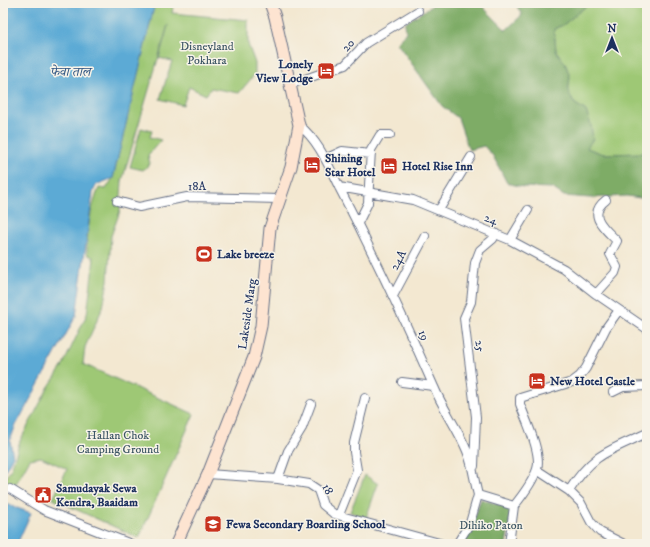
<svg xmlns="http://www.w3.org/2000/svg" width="650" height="547" font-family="'IM FELL DW Pica','Noto Serif Devanagari',serif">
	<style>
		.green { fill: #9ec874; stroke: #5c7c69 }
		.forest { fill: #7eac66; stroke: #4c6e62 }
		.water { fill: #5baad5; stroke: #3b6c9a }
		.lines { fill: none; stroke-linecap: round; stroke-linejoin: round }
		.minor-casing { stroke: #677086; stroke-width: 10 }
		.secondary-casing { stroke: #677086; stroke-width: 13 }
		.minor { stroke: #fff; stroke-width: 8 }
		.secondary { stroke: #fde4d1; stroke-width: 11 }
		.labels { text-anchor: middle; stroke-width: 3; stroke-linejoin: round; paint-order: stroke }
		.street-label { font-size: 12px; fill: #1b2f5e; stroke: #f7f3e8 }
		.park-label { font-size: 12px; fill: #3c5564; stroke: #f7f3e8 }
		.poi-label { font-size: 12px; font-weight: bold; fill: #1b2f5e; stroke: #f7f3e8; text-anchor: start }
		.water-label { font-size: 13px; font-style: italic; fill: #2e5482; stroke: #f7f3e8 }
	</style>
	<rect width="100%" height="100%" fill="#f7f3e8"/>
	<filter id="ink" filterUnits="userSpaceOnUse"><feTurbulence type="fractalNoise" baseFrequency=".025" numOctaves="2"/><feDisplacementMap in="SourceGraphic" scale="8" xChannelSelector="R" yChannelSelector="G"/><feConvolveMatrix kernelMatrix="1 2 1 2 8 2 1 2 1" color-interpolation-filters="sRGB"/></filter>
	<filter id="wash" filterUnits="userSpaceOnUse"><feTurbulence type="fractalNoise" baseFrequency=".012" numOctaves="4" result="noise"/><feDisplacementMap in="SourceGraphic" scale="16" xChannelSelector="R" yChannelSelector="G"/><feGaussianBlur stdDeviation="0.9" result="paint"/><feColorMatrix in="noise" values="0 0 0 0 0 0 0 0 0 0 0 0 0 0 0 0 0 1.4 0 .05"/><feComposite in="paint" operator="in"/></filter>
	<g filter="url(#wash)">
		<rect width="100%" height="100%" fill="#f3e8d1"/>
		<path class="green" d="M155,3H174L172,13L248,20V44L255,63V74L239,93L211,88L206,95L189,87L183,105L160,99L172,61L159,58L168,25L122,181L120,211L111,236L108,281L103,307L85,347L83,364L194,414L139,538L53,499L67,469L41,457L30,459L17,482L3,494V481L11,469L20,441L48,388L62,367L87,314L94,258L87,254C87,231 90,209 99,188L106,189L113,178Z
			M590,3H647V153L603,154L586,148V111L574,103L568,91L570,77L565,63L556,51L554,29L563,25Z
			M141,128L152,131L150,137L161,140L148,155L150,164L143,170L130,167Z
			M365,475L378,484L366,518L350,512Z"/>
		<path class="forest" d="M436,3H481L483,7L506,30L522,15L515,3H590L563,25L554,29L556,51L565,63L570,77L568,91L574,103L586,111L591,125L593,139L587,148L603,154L647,153V199L627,196L590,198L564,196L552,188L523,187L507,183L493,156L484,146L469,150L458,118L442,106L397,43L406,32L405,23Z
			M481,499L512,509L506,544H462L472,526Z"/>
		<path class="water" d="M3,3H155L113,178L96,185L93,192L76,316L15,427L10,441L13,456L3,474Z
			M3,503L31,513L17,544H3Z"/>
	</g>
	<g filter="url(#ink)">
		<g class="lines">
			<g class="minor-casing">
				<path id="minor" d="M291,84L345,65L366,43L418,11
					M299,125C321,143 329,168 342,193C375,257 405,321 434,387C443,409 458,429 467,451C473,466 474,480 478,495L514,506L509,544
					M325,159L342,151L371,154
					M339,187L413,200L510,240L564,269L596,294L647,329
					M117,201L139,207L187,197L279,199
					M439,210L471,157
					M358,223L368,203L371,150L380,135H390
					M510,240L528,210
					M596,294L615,273L617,267L610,254L617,241C605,229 586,215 606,200
					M393,296L425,236
					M402,382L433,386
					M613,392L623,387L647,386
					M474,466L476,417L464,318L471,302L475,263L480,250L493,239L495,233
					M537,470L569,491L581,503L591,522L600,532L624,544
					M208,474L278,479L309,484L318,490L323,505L334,514L443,544
					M278,479L288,451L302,428L311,404
					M10,489L44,510L131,544
					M569,491C593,453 609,451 647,433
					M514,506C522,496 533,482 537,469C542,453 526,421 520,404V398L572,382L580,376L586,368L606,328L619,310
					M339,515L357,470L354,452V443L365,398
					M457,544L470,523L478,495"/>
			</g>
			<g class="secondary-casing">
				<path id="secondary" d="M176,544L208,474L254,357L261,326L270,228L291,167L299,125L275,17L270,3"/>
			</g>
			<use href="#minor" class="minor"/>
			<use href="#secondary" class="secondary"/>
		</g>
	</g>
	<defs>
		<g id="hotel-square" transform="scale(0.9)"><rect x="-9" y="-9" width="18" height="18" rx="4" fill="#c8321e" stroke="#f7f3e8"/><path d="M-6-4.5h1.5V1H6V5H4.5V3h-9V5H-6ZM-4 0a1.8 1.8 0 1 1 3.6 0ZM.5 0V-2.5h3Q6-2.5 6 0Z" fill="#fff"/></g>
		<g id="stadium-square" transform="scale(0.9)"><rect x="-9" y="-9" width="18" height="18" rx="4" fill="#c8321e" stroke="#f7f3e8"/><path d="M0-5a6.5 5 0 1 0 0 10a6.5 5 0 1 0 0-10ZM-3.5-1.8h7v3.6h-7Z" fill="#fff"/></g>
		<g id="civic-square" transform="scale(0.9)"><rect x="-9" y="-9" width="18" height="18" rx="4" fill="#c8321e" stroke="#f7f3e8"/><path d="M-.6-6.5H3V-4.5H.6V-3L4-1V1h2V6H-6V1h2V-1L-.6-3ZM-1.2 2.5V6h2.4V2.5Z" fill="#fff"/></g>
		<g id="school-square" transform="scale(0.9)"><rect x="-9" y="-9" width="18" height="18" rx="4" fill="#c8321e" stroke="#f7f3e8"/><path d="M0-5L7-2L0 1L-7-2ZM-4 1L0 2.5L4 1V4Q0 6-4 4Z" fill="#fff"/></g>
	</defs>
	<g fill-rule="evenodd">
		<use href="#hotel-square" x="326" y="71"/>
		<use href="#hotel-square" x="312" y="165"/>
		<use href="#hotel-square" x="389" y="166"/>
		<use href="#stadium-square" x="204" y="254"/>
		<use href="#hotel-square" x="537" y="381"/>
		<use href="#civic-square" x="43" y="495"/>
		<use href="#school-square" x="213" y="524"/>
	</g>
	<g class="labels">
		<g class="street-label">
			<text transform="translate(348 45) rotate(-47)" y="4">20</text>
			<text transform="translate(197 186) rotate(-1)" y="4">18A</text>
			<text transform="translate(491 219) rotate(20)" y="4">24</text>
			<text transform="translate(398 260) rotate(-62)" y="4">24A</text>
			<text transform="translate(247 314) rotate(-82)" y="4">Lakeside Marg</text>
			<text transform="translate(424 335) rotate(66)" y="4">19</text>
			<text transform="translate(480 346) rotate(81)" y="4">25</text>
			<text transform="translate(328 489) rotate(61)" y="4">18</text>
		</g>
		<g class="park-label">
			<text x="207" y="50">Disneyland<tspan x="207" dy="14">Pokhara</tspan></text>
			<text x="118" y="439">Hallan Chok<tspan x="118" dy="14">Camping Ground</tspan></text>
			<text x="491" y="529">Dihiko Paton</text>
		</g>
		<g class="poi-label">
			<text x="313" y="68" text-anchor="end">Lonely<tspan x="313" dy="14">View Lodge</tspan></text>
			<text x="325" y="162">Shining<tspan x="325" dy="14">Star Hotel</tspan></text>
			<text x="402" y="170">Hotel Rise Inn</text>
			<text x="217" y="258">Lake breeze</text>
			<text x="550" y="385">New Hotel Castle</text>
			<text x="56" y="492">Samudayak Sewa<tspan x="56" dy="14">Kendra, Baaidam</tspan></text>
			<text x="226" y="528">Fewa Secondary Boarding School</text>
		</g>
		<g class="water-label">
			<text x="70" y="76">फेवा ताल</text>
		</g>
	</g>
	<rect width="650" height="547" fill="none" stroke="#f7f3e8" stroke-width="16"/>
	<g transform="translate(612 38)" stroke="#f7f3e8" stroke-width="3" paint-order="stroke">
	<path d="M0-3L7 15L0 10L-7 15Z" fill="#1b2f5e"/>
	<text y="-6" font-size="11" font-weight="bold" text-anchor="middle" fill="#1b2f5e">N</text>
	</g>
</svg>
